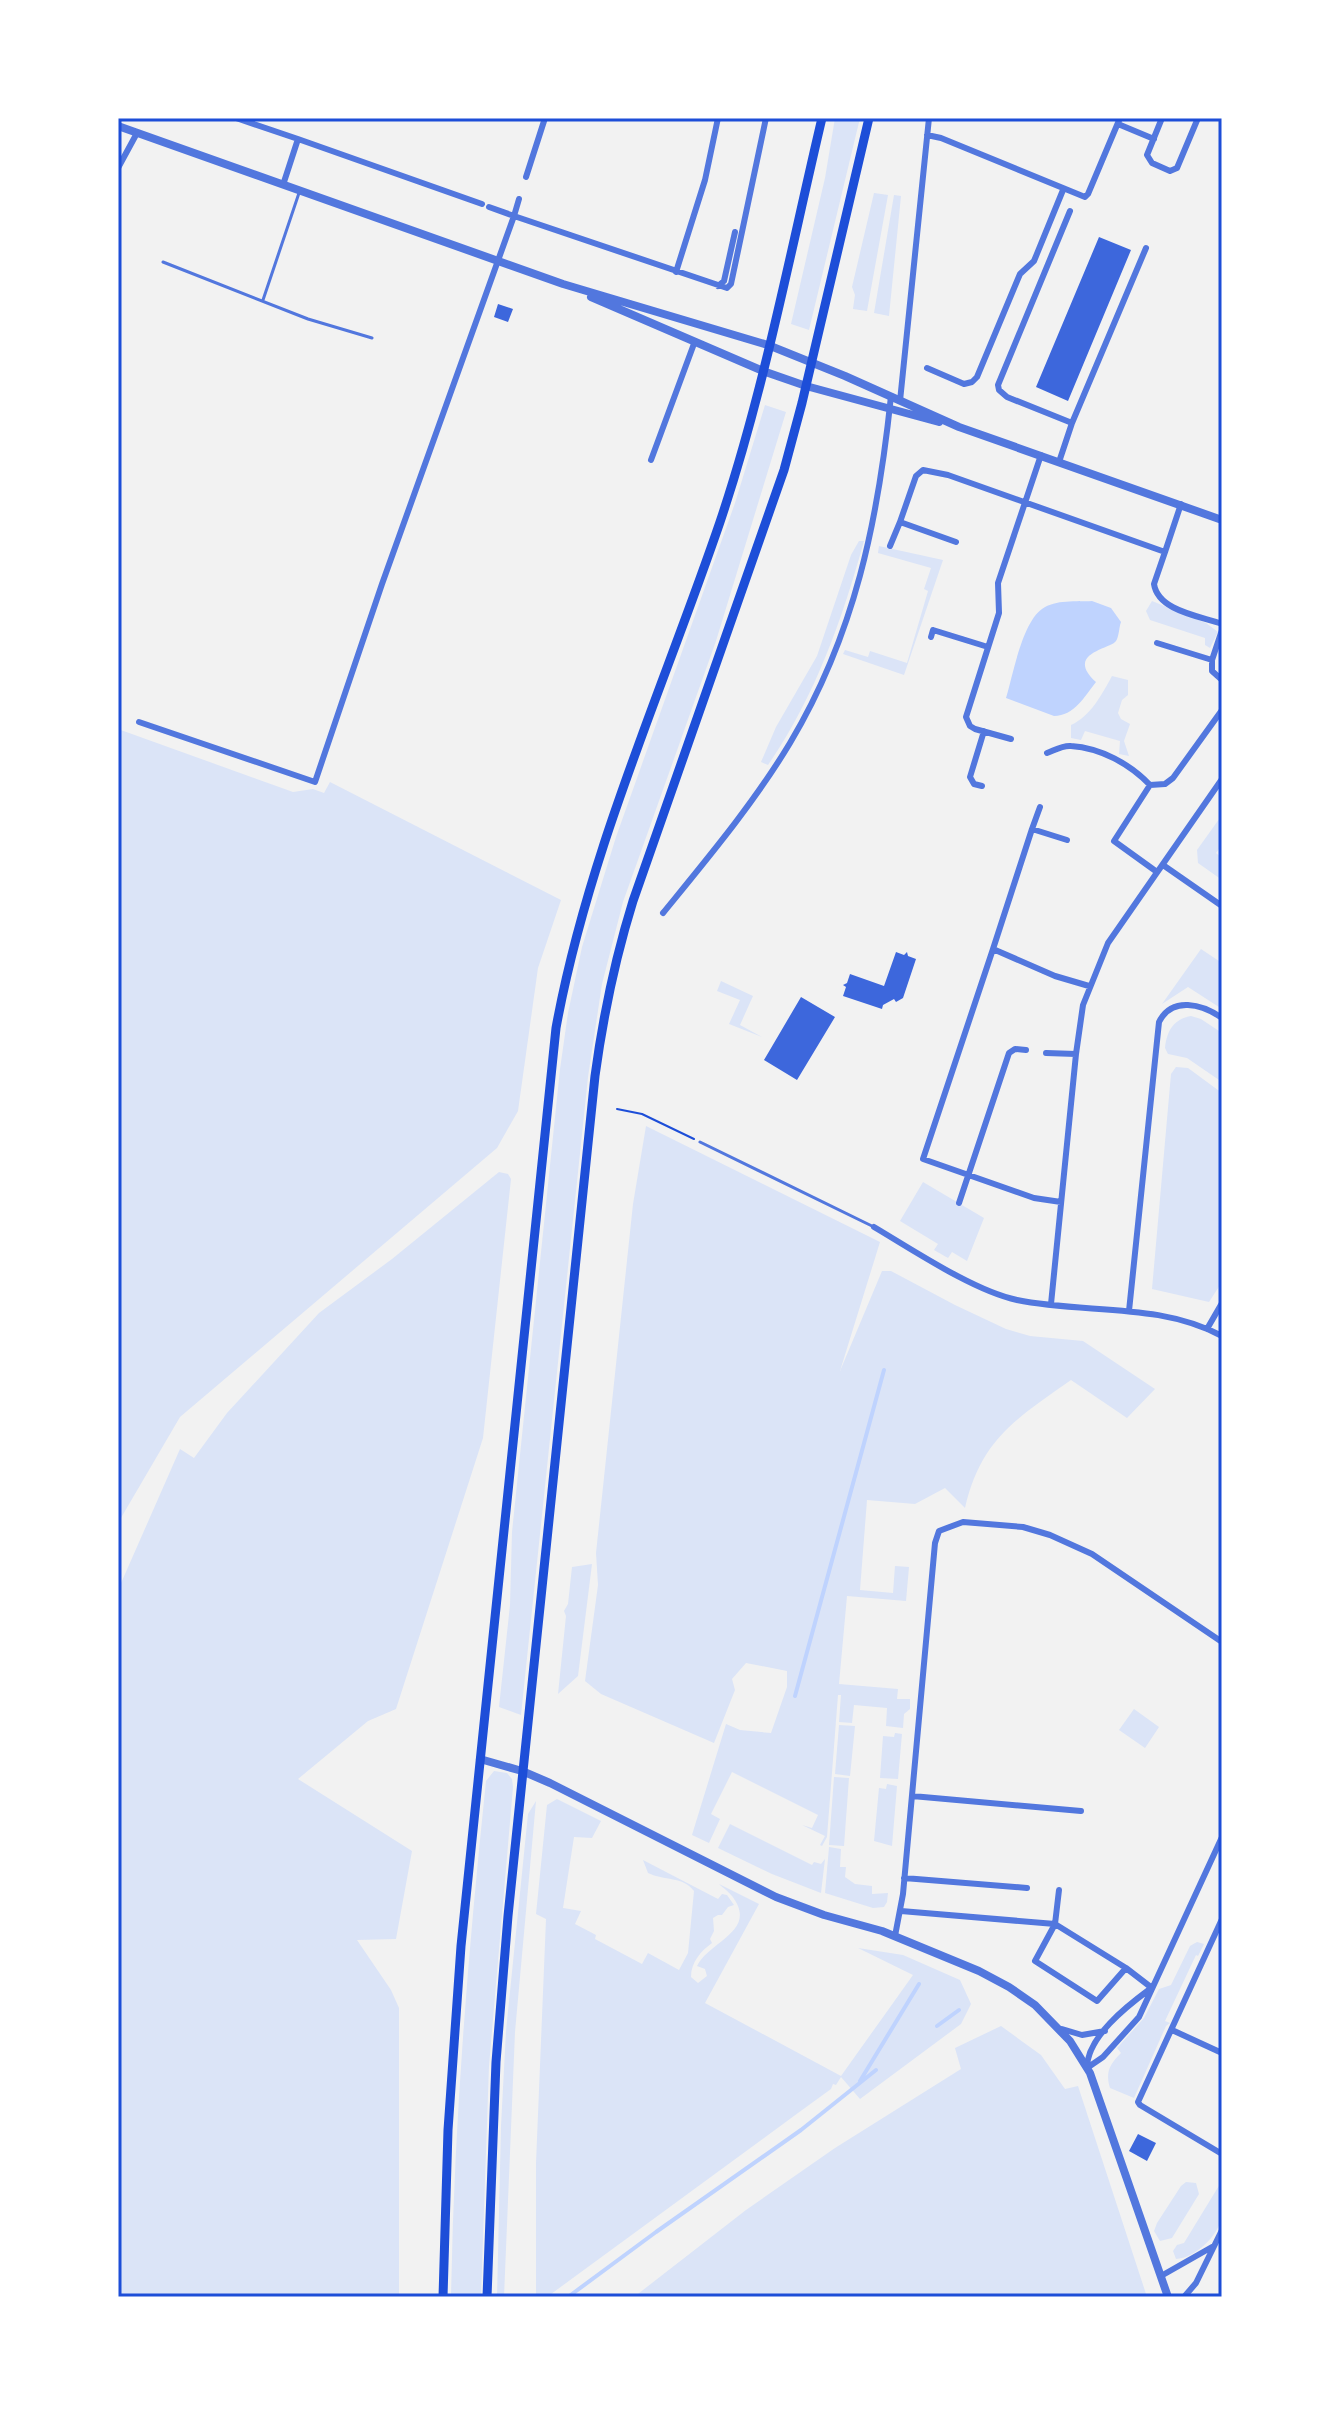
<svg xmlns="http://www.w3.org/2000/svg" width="1340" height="2415" font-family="Mulish,sans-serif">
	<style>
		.green { fill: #dbe4f7 }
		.water { fill: #bfd3fe }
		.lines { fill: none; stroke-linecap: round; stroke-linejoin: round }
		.stream { stroke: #bfd3fe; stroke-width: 4 }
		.building { fill: #3d67dc }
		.path { stroke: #1d4ed8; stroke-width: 2 }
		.service { stroke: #5277de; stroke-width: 3 }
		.minor { stroke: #5277de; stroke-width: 6 }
		.tertiary { stroke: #5277de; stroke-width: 8 }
		.secondary { stroke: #1d4ed8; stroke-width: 9 }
		.neatline { fill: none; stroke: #1d4ed8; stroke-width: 3 }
	</style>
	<rect width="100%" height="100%" fill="#f2f2f2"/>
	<path class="green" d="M835,118H860L809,330L791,324L825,178Z
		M874,193L888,195L867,311L853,309L855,295L852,287Z
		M894,195L901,196L889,316L874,313Z
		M765,405L786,412L716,641L623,902L602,984L588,1077L521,1715L499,1707L510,1605L512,1532L560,1069L568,1013L582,947L616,837L735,503Z
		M859,541H864C842,620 815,697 768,765L761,762L776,727L817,656L851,555Z
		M879,546L943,560L904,675L843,654L845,650L868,657L870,651L907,663L928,591L924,589L931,568L878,553Z
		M1152,601L1206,623L1218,632L1210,648L1205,645V638L1150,620L1146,611Z
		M1112,676L1128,680V695L1122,700L1118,713L1121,719L1130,724L1124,741L1129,756L1119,754L1120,741L1085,731L1081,740L1071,738V725C1091,716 1102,694 1112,676Z
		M118,729L293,792L313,789L324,793L330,782L561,900L538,968L518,1111L497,1148L180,1417L118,1523Z
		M1222,815V845L1216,853L1222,858V880L1198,863L1197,850Z
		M1201,949L1222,963V1009L1188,987L1162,1004Z
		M721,981L753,996L740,1025L762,1037L729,1024L740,1000L717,991Z
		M1191,1016L1201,1019L1222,1033V1082L1187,1058L1168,1054L1165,1048C1167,1030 1174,1019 1191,1016Z
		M1176,1067L1188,1068L1222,1093V1282L1209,1302L1152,1289L1171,1074Z
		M646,1126L880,1242L840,1371L882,1271H891L955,1305L1006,1329L1030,1336L1083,1341L1155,1389L1127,1418L1071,1380C1016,1419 981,1439 965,1508L945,1488L915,1504L867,1500L860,1590L893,1593L895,1566L909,1567L906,1601L847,1596L839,1684L898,1689L897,1699H910V1709L904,1714L903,1728L886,1726L887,1708L854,1705L852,1723L839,1722L841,1695H838L827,1837L822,1846L820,1845L825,1836L802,1825L812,1828L818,1815L732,1772L711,1814L720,1819L709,1843L692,1835L726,1724L740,1730L771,1733L787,1687V1671L746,1663L732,1679L735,1690L714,1743L601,1694L585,1681L598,1585L596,1553L633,1204Z
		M499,1172L508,1174L511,1179L483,1438L396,1709L368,1721L298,1779L412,1851L396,1939L357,1940L391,1990L399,2008V2297H118V1590L180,1449L194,1458L227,1413L319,1313L392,1259Z
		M923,1182L984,1218L967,1261L952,1252L948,1258L934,1250L938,1244L900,1221Z
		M592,1564L578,1676L558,1694L566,1616L564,1611L568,1604L572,1567Z
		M1134,1709L1159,1727L1145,1748L1119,1730Z
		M839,1725L855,1726L850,1776L835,1774Z
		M895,1733L902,1734L898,1779L880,1778L883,1736L894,1737Z
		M494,1771L507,1773L512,1779L513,1787L489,2066L481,2297H451C454,2124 468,1953 486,1781Z
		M834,1777L849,1778L844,1846L829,1845Z
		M887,1784L897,1786L892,1846L874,1841L879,1788L886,1789Z
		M557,1799L601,1821L592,1838L574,1837L563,1908L581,1911L575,1924L596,1935L595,1939L642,1964L648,1953L679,1970L688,1953L694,1891C683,1876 664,1881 648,1873L643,1860L718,1899L722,1894L727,1895L734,1905L728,1907L722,1915H718L713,1918L714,1931L710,1939L712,1943C701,1951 691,1962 691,1977L698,1983L707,1976L705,1969L697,1966C709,1941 759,1931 732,1896C728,1891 722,1887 719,1884L759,1904L705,2003L841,2076L913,1975L858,1948L903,1955L960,1980L971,2004L961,2024L860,2099L841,2077L836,2085L833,2084L831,2089L798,2113L547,2297H536V2163L546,1919L536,1914L547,1805Z
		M536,1801L515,2032L504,2297H497L501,2126L506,2031L528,1814Z
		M730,1824L812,1865L814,1862L821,1864L825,1859L821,1893L772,1874L718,1848Z
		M829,1847L841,1849L840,1867H846L845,1877L855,1884L872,1886V1894L888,1893L887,1902L884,1907L873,1908L825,1893Z
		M1197,1942L1204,1944L1198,1956L1196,1955L1165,2021L1170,2023L1166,2026L1134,2098L1110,2088C1105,2072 1110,2064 1121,2053L1117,2048L1144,2018L1159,1989L1171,1985L1190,1946Z
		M1001,2026L1041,2055L1065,2089L1078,2086L1147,2297H634L746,2210L835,2148L961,2069L955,2048Z
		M1186,2182L1196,2183L1199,2194L1172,2238L1160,2241L1154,2231L1157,2223L1181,2186Z
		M1220,2184H1222C1222,2194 1224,2207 1222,2217C1218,2236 1195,2258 1176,2259L1173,2251L1177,2245L1184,2243Z"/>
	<path class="water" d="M1092,601L1111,608L1121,622C1119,627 1119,637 1116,641C1111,649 1064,653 1096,682C1085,696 1074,716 1054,716L1006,698C1013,675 1022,623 1042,609C1056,599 1076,602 1092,601Z"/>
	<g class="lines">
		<path class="stream" d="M795,1696L884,1370
			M937,2026L959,2010
			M860,2081L919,1984
			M568,2297L656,2232L801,2130L876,2070"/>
	</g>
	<path class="building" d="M1099,237L1131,250L1068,401L1036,387Z
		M498,304L513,309L508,322L494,317Z
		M896,952L904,955L907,952L908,956L916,959L903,998L896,1002L894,999L883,1005L882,1009L843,996L846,987L843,985L847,983L850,974L884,986Z
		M801,997L835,1017L797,1080L764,1060Z
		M1138,2134L1156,2143L1147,2161L1129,2151Z"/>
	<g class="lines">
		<path class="path" d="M617,1109L642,1114L694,1139"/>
		<path class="service" d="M163,262L308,319L372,338
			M263,300L299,193
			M700,1142L874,1227"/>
		<path class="minor" d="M236,118L298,139L283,185
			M1162,118L1147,155L1152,163L1170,171L1177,168L1198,118
			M1118,124L1154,139
			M927,135L941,138L1085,197L1088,194L1120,118
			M298,139L482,204
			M118,168L137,133
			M526,177L545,118
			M519,199L514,216L727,288L731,284L766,118
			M676,272L705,180L718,118
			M718,286L724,281L735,232
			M927,368L964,384L972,382L977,377L1020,274L1034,261L1063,190
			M900,401L929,118
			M1072,423L1146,248
			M651,460L695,341
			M1059,462L1072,423L1007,397L999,390L998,385L1070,211
			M956,542L900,522L916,476L923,470L948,475L1165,552L1181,504
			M890,546L900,522
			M1165,552L1154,584C1158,611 1200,616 1222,624
			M931,637L933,630L988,647
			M1157,643L1212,660V671L1222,680
			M1212,660L1222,630
			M139,722L315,782L382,584L514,216L489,207
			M1011,739L975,729L970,726L966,717L999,613L998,583L1041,455
			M1047,753C1055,750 1063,745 1071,746C1101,748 1130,764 1150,785
			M982,786L974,784L970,777L984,731
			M1032,829L1040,807
			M1067,840L1032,829L993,949L1055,976L1089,986
			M1163,865L1222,906
			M1157,872L1114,841L1150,785L1165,784L1173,778L1222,710
			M663,913C707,859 754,803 790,743C855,634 878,521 891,396
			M993,949L923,1159L1034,1198L1061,1202
			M1046,1053L1076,1054
			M959,1203L1009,1053L1015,1049L1026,1050
			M874,1227C913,1250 974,1291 1017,1300C1085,1314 1158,1302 1222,1336
			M1051,1304L1076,1054L1083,1005L1108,943L1222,779
			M1129,1311L1159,1022C1172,996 1202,1004 1222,1018
			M1207,1329L1222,1303
			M912,1796L1081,1811
			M904,1878L1027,1888
			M1059,1890L1055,1924L1035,1961L1097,2001L1126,1968
			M901,1911L1055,1924L1126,1968L1152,1988
			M1222,1919L1138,2102L1140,2105L1222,2154
			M895,1936L903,1894L935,1543L939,1531L963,1522L1023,1527L1050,1535L1092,1554L1222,1642
			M1062,2029L1082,2035L1105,2031
			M1172,2030L1222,2053
			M1087,2068L1103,2057L1139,2017L1222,1837
			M1087,2068C1087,2037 1127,2006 1150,1989
			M1161,2276L1212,2247
			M1184,2297L1196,2283L1222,2230"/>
		<path class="tertiary" d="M118,126L563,284L768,345L845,376L959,427L1222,520
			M591,297L763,371L806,386L939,422
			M480,1759L522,1771L550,1783L776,1897L824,1915L882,1931L979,1971L1009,1987L1035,2005L1070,2041L1090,2073L1168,2297"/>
		<path class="secondary" d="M443,2297L448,2130L461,1946L556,1028C588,853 663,689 720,522C764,391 790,253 822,118
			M487,2297L496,2062L508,1916L595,1076C603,1017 615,959 633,901L784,470L802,403L869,118"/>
	</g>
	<rect width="1340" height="2415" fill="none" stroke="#ffffff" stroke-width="240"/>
	<rect x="120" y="120" width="1100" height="2175" class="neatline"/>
</svg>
